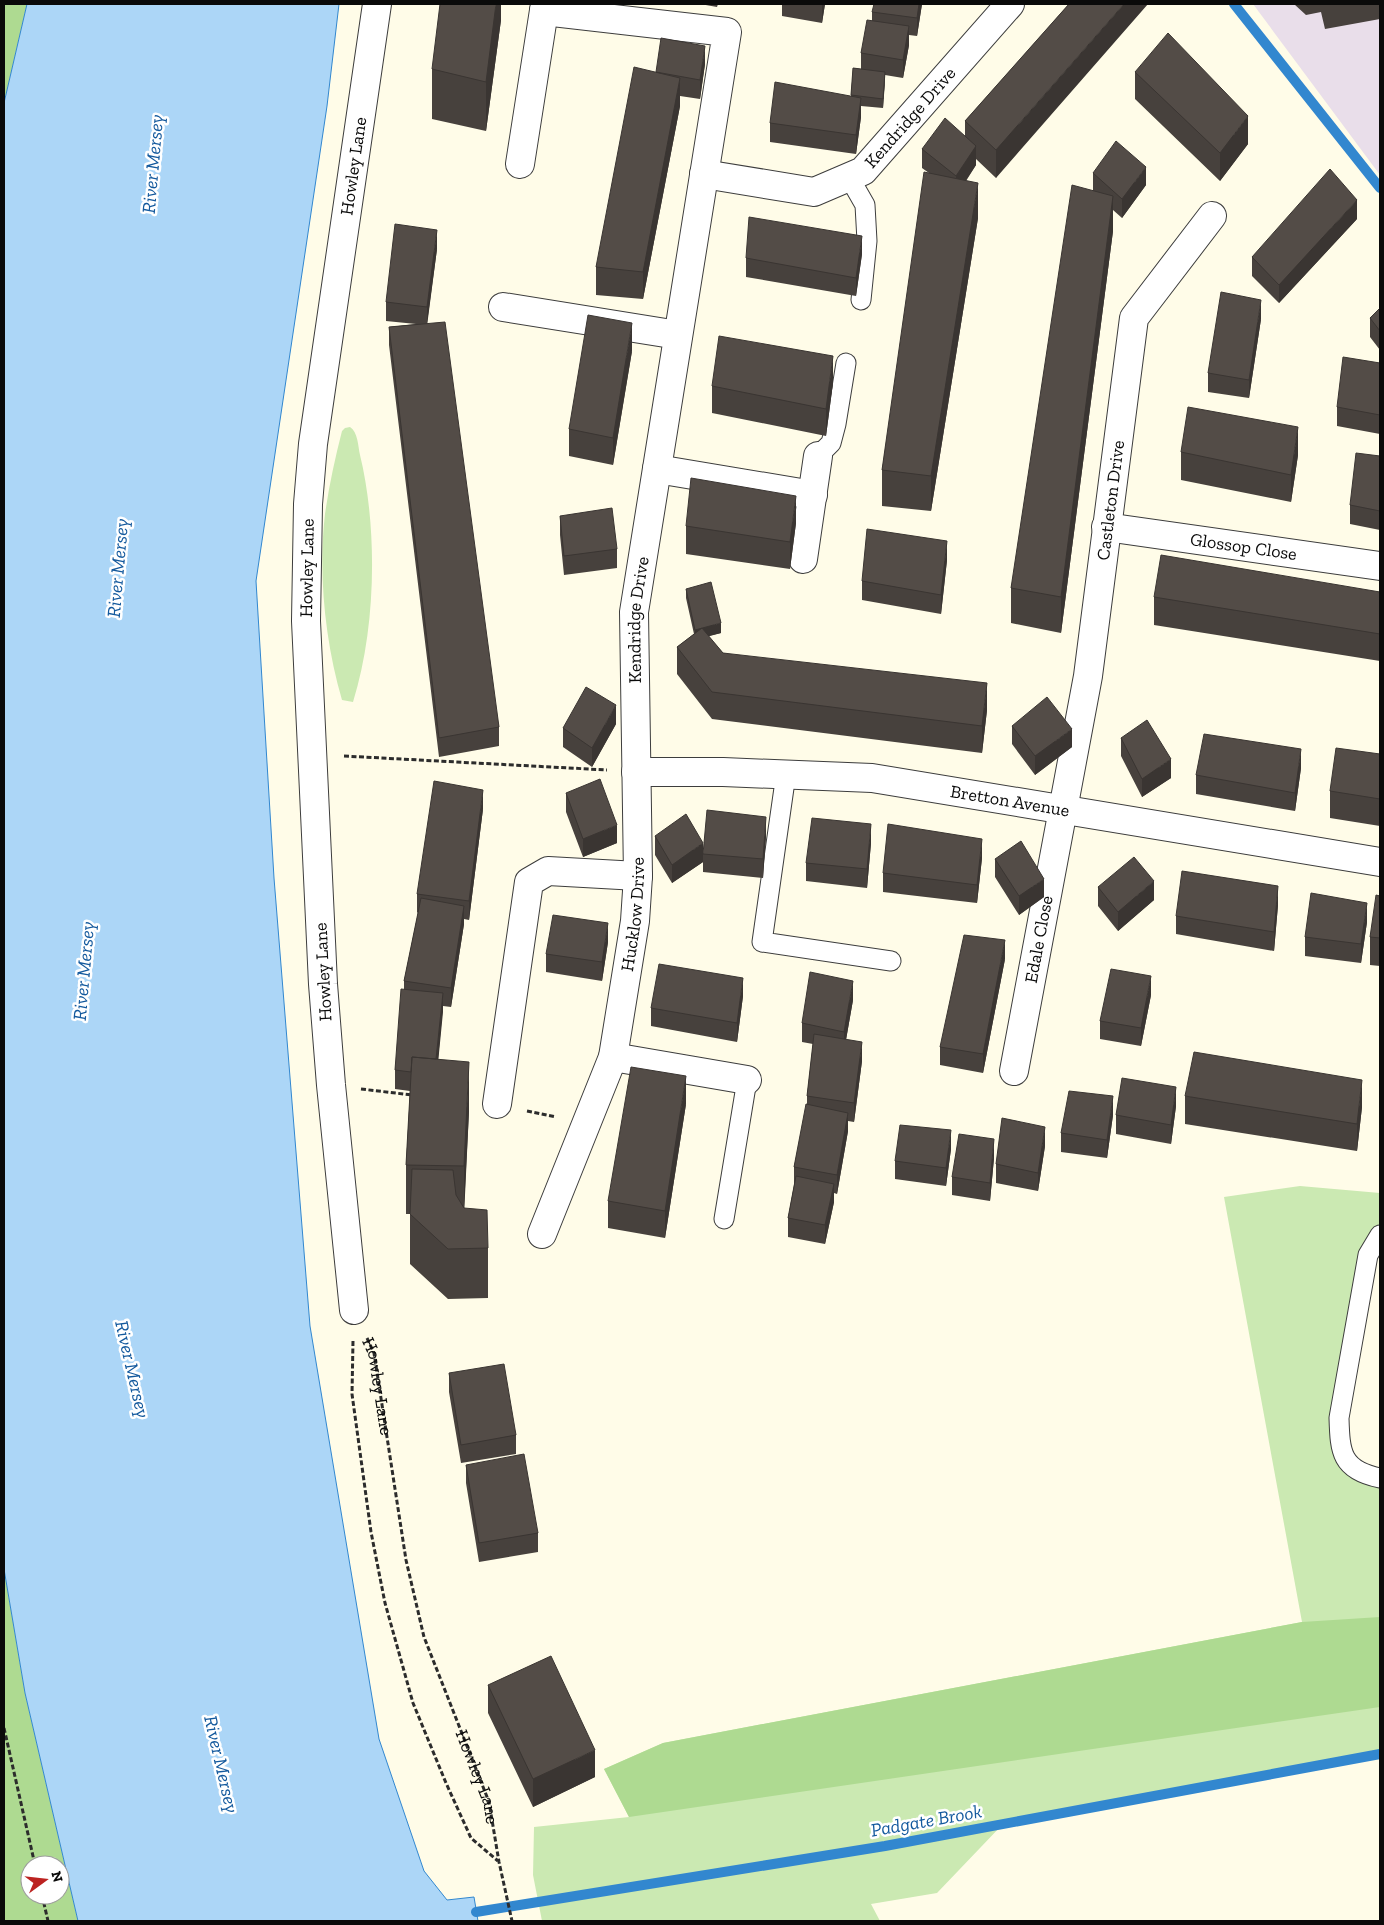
<svg xmlns="http://www.w3.org/2000/svg" width="1384" height="1925" font-family="'Zilla Slab',serif">
	<style>
		.industrial { fill: #e9deea }
		.green { fill: #cbe9b2 }
		.forest { fill: #aeda91; fill-rule: evenodd }
		.water { fill: #acd6f7; stroke: #3287cf }
		.lines { fill: none; stroke-linecap: round; stroke-linejoin: round }
		.stream { stroke: #3287cf; stroke-width: 10 }
		.lane-casing { stroke: #3d3d3d; stroke-width: 21 }
		.street-casing { stroke: #3d3d3d; stroke-width: 30 }
		.path { stroke: #2c2c2c; stroke-width: 3; stroke-dasharray: 5 2.5; stroke-linecap: butt }
		.lane { stroke: #fff; stroke-width: 19 }
		.street { stroke: #fff; stroke-width: 28 }
		.wall { fill: #47413d }
		.shaded-wall { fill: #3a3532 }
		.building { fill: #534c47; stroke: #3a3532 }
		.labels { text-anchor: middle; stroke-width: 5; stroke-linejoin: round; paint-order: stroke }
		.street-label { font-size: 18px; fill: #0a0a0a; stroke: #fff }
		.water-label { font-size: 19px; font-style: italic; fill: #13599d; stroke: #fff }
	</style>
	<rect width="100%" height="100%" fill="#fffce8"/>
	<path class="industrial" d="M1253,4H1380V175Z"/>
	<path class="green" d="M350,427C358,432 358,446 360,455C378,529 376,629 353,702L342,700C325,641 318,574 325,514C329,486 335,458 342,431L345,428Z
		M1300,1186L1380,1193V1235L1340,1444L1380,1478V1755L1002,1825L937,1893L871,1904L880,1921H542L533,1875L534,1827L629,1817L604,1769L663,1743L1302,1622L1224,1197Z"/>
	<path class="forest" d="M4,4H27L4,103Z
		M4,1569L25,1693L78,1921H4ZM30,1865H60V1895H30Z
		M1380,1617V1707L629,1817L604,1769L663,1743L1302,1622Z"/>
	<path class="water" d="M27,4H339L327,106L256,581L274,878L310,1326L379,1739L424,1871L447,1900L474,1897L478,1921H78L25,1693L4,1569V103Z"/>
	<g class="lines">
		<path class="stream" d="M1234,4L1380,188
			M476,1912L885,1846L1380,1754"/>
		<g class="lane-casing">
			<path id="lane" d="M849,177L865,205L867,241L861,300
				M818,456L831,443L836,424L846,363
				M786,774L762,942L891,961
				M724,1219L747,1080
				M1380,1235L1368,1255L1339,1418C1340,1452 1341,1470 1380,1478"/>
		</g>
		<g class="street-casing">
			<g id="street">
				<path d="M520,164L545,4"/>
				<path id="s2" d="M704,174L814,192L863,171L1010,4"/>
				<path d="M503,307L678,335"/>
				<path d="M657,469L813,495"/>
				<path id="s3" d="M1106,527L1380,566"/>
				<path d="M803,559L818,456"/>
				<path id="s4" d="M636,772H723L872,778L1380,862"/>
				<path d="M613,1057L747,1080"/>
				<path id="s5" d="M1014,1071L1088,676L1134,318L1212,216"/>
				<path d="M497,1104L529,882L548,871L638,876"/>
				<path id="s6" d="M542,1234L613,1057L635,921L638,876L634,612L727,32L544,11"/>
				<path id="s7" d="M354,1310L331,1085L323,984L306,621L308,504L313,444L377,4"/>
			</g>
		</g>
		<g class="path">
			<path d="M344,756L607,770"/>
			<path d="M361,1089L412,1095"/>
			<path d="M527,1111L556,1117"/>
			<path id="s1" d="M367,1338L374,1353L406,1560L424,1637L489,1802L499,1862L512,1921"/>
			<path d="M353,1341L352,1394L371,1532L385,1603L413,1703L446,1783L471,1838L498,1861"/>
			<path d="M4,1728L35,1865"/>
			<path d="M42,1895L48,1921"/>
		</g>
		<use href="#lane" class="lane"/>
		<use href="#street" class="street"/>
	</g>
	<path class="wall" d="M501,4V20L486,131L432,119V69Z
		M700,4H718L717,7Z
		M782,4H825L822,23L782,16Z
		M922,4L917,36L909,35V45L903,78L885,75L883,108L861,106V117L856,154L770,142V123L851,96L853,68L861,69V53L872,21V12Z
		M1069,4L996,178L976,159V165L966,181L978,218L931,511L882,506V470L929,173L922,168V149L965,136V121Z
		M1294,4H1380V19L1325,29L1321,12L1306,15Z
		M705,64L700,99L680,96V106L643,299L596,295V267L656,72Z
		M1135,72L1248,144L1220,181L1135,99Z
		M1093,173L1146,185L1122,218L1113,210V231L1061,633L1011,623V588L1093,190Z
		M1357,219L1279,303L1252,276V257Z
		M437,249L427,323L499,727V746L439,757L389,345V327L416,324L386,321V302Z
		M862,254L856,296L746,277V258Z
		M1380,308V350L1370,337V318Z
		M1261,319L1249,398L1208,392V373Z
		M632,351L613,465L569,456V429Z
		M1380,363V434L1337,426V407Z
		M833,383L826,436L712,413V386Z
		M1181,452L1298,455L1291,502L1181,480Z
		M1380,456V530L1350,524V505Z
		M560,516L617,549V568L564,575L560,535Z
		M796,523L790,569L686,554V526Z
		M947,560L941,614L862,600V581Z
		M686,589L721,633L708,636L723,653L987,710L982,753L712,719L677,674V647L694,634L686,598Z
		M1380,592V661L1154,625V597Z
		M616,724L592,767L563,747V728Z
		M1012,726L1072,747L1035,775L1012,744Z
		M1121,738L1171,778L1142,797L1121,756Z
		M1380,754V826L1330,818V791Z
		M1301,768L1295,811L1196,794V775Z
		M566,793L617,843L583,857L566,812Z
		M483,809L469,920L464,919V924L451,1007L443,1006L438,1059L469,1111L464,1208L488,1248V1298L448,1299L410,1264V1214H406V1165L410,1091L395,1089V1070L404,990V981L418,913L417,912V894Z
		M655,836L703,854L766,836L763,878L703,872V862L672,883L655,855Z
		M871,843L867,888L806,881V863Z
		M982,858L977,903L883,892V873Z
		M995,859L1044,897L1019,915L995,877Z
		M1098,887L1154,900L1118,931L1098,906Z
		M1380,896V966L1370,965V937Z
		M1278,905L1274,951L1176,934V916Z
		M1367,922L1361,963L1305,956V937Z
		M608,942L602,981L546,972V954Z
		M1005,959L983,1073L940,1065V1047Z
		M1151,995L1141,1046L1100,1039V1021Z
		M743,996L737,1042L651,1026V1008Z
		M853,1000L846,1040L862,1061L854,1122L848,1121V1131L837,1194L834,1193V1202L825,1244L788,1237V1218L794,1185V1167L807,1104V1096L813,1044L802,1042V1023Z
		M1185,1096L1362,1107L1357,1151L1185,1124Z
		M686,1104L665,1238L608,1228V1201Z
		M1176,1106L1171,1144L1116,1134V1115Z
		M1113,1115L1107,1158L1061,1152V1133Z
		M1045,1146L1038,1191L996,1183V1164Z
		M951,1149L946,1186L895,1179V1161Z
		M994,1158L990,1201L952,1195V1177Z
		M449,1373L516,1435V1454L461,1463L449,1392Z
		M1380,1389V1432H1379V1396Z
		M466,1465L538,1533V1552L479,1562L466,1483Z
		M488,1685L595,1777L533,1807L488,1713Z"/>
	<path class="shaded-wall" d="M496,4H501V20L486,131V82Z
		M822,4H825L822,23Z
		M919,4H922L917,36V18Z
		M1124,4H1148L996,178V150Z
		M909,26V45L903,78V60Z
		M705,46V64L700,99V80Z
		M885,72V82L883,108V99Z
		M680,78V106L643,299V272Z
		M861,98V117L856,154V135Z
		M1248,116V144L1220,181V153Z
		M976,146V165L956,195V176Z
		M1146,167V185L1122,218V199Z
		M978,183V218L931,511V476Z
		M1113,196V231L1061,633V597Z
		M1357,200V219L1279,303V285Z
		M437,230V249L427,326V307Z
		M862,236V254L856,296V278Z
		M1261,300V319L1249,398V380Z
		M632,323V351L613,465V438Z
		M833,356V383L826,436V409Z
		M1298,427V455L1291,502V475Z
		M796,496V523L790,569V542Z
		M947,541V560L941,614V595Z
		M721,623V633L695,640V630Z
		M987,683V710L982,753V726Z
		M616,705V724L592,767V748Z
		M1072,729V747L1035,775V756Z
		M1301,749V768L1295,811V793Z
		M1171,759V778L1142,797V779Z
		M483,790V809L469,920V901Z
		M766,817V836L763,878V859Z
		M871,824V843L867,888V869Z
		M617,825V843L583,857V839Z
		M982,839V858L977,903V885Z
		M703,843V862L672,883V865Z
		M1044,879V897L1019,915V896Z
		M1154,881V900L1118,931V912Z
		M1278,886V905L1274,951V932Z
		M1367,903V922L1361,963V944Z
		M464,906V924L451,1007V988Z
		M608,923V942L602,981V962Z
		M1005,940V959L983,1073V1054Z
		M1151,976V995L1141,1046V1028Z
		M743,978V996L737,1042V1023Z
		M853,981V1000L844,1051V1032Z
		M443,993V1012L435,1094V1075Z
		M862,1042V1061L854,1122V1103Z
		M469,1062V1111L464,1216V1166Z
		M686,1076V1104L665,1238V1211Z
		M1362,1080V1107L1357,1151V1124Z
		M1176,1087V1106L1171,1144V1125Z
		M1113,1096V1115L1107,1158V1140Z
		M848,1113V1131L837,1194V1175Z
		M1045,1127V1146L1038,1191V1173Z
		M951,1130V1149L946,1186V1168Z
		M994,1139V1158L990,1201V1183Z
		M834,1184V1202L825,1244V1225Z
		M595,1750V1777L533,1807V1779Z"/>
	<path class="building" d="M440,4H496L486,82L432,69Z
		M874,4H919L917,18L872,12Z
		M1069,4H1124L996,150L965,121Z
		M867,20L909,26L903,60L861,53Z
		M1168,33L1248,116L1220,153L1135,72Z
		M661,38L705,46L700,80L656,72Z
		M634,67L680,78L643,272L596,267Z
		M853,68L885,72L883,99L851,95Z
		M775,82L861,98L856,135L770,123Z
		M945,118L976,146L956,176L922,149Z
		M1116,141L1146,167L1122,199L1093,173Z
		M1330,169L1357,200L1279,285L1252,257Z
		M924,172L978,183L931,476L882,470Z
		M1072,185L1113,196L1061,597L1011,588Z
		M749,217L862,236L856,278L746,258Z
		M395,224L437,230L427,307L386,302Z
		M1221,292L1261,300L1249,380L1208,373Z
		M1380,308V331L1370,318Z
		M588,315L632,323L613,438L569,429Z
		M445,322L499,727L439,738L389,327Z
		M719,336L833,356L826,409L712,386Z
		M1343,357L1380,363V415L1337,407Z
		M1188,407L1298,427L1291,475L1181,452Z
		M1356,453L1380,456V511L1350,505Z
		M691,478L796,496L790,542L686,526Z
		M612,508L617,549L564,556L560,516Z
		M867,529L947,541L941,595L862,581Z
		M1161,555L1380,592V634L1154,597Z
		M711,582L721,623L695,630L686,589Z
		M702,628L723,653L987,683L982,726L712,692L677,647Z
		M586,687L616,705L592,748L563,728Z
		M1047,697L1072,729L1035,756L1012,726Z
		M1147,720L1171,759L1142,779L1121,738Z
		M1204,734L1301,749L1295,793L1196,775Z
		M1336,748L1380,754V799L1330,791Z
		M600,779L617,825L583,839L566,793Z
		M434,781L483,790L469,901L417,894Z
		M707,810L766,817L763,859L703,854Z
		M686,814L703,843L672,865L655,836Z
		M812,818L871,824L867,869L806,863Z
		M888,824L982,839L977,885L883,873Z
		M1021,841L1044,879L1019,896L995,859Z
		M1134,857L1154,881L1118,912L1098,887Z
		M1182,871L1278,886L1274,932L1176,916Z
		M1311,893L1367,903L1361,944L1305,937Z
		M1376,895L1380,896V938L1370,937Z
		M421,898L464,906L451,988L404,981Z
		M553,915L608,923L602,962L546,954Z
		M964,935L1005,940L983,1054L940,1047Z
		M659,964L743,978L737,1023L651,1008Z
		M1111,969L1151,976L1141,1028L1100,1021Z
		M810,972L853,981L844,1032L802,1023Z
		M401,989L443,993L436,1059L412,1057L411,1072L395,1070Z
		M814,1034L862,1042L854,1103L807,1096Z
		M1194,1052L1362,1080L1357,1124L1185,1096Z
		M412,1057L469,1062L464,1166L406,1165Z
		M631,1067L686,1076L665,1211L608,1201Z
		M1122,1078L1176,1087L1171,1125L1116,1115Z
		M1069,1091L1113,1096L1107,1140L1061,1133Z
		M806,1104L848,1113L837,1175L794,1167Z
		M1002,1118L1045,1127L1038,1173L996,1164Z
		M900,1125L951,1130L946,1168L895,1161Z
		M959,1134L994,1139L990,1183L952,1177Z
		M412,1169L453,1170L456,1195L464,1208L487,1210L488,1248L448,1249L410,1214Z
		M796,1176L834,1184L825,1225L788,1218Z
		M504,1364L516,1435L461,1445L449,1373Z
		M524,1454L538,1533L479,1543L466,1465Z
		M551,1656L595,1750L533,1779L488,1685Z"/>
	<g class="labels">
		<g class="street-label">
			<text dy="6" stroke="none"><textPath href="#s2" startOffset="236">Kendridge Drive</textPath></text>
			<text dy="6" stroke="none"><textPath href="#s7" startOffset="1149">Howley Lane</textPath></text>
			<text dy="6" stroke="none"><textPath href="#s5" startOffset="579">Castleton Drive</textPath></text>
			<text dy="6" stroke="none"><textPath href="#s3" startOffset="139">Glossop Close</textPath></text>
			<text dy="6" stroke="none"><textPath href="#s7" startOffset="744">Howley Lane</textPath></text>
			<text dy="6" stroke="none"><textPath href="#s6" startOffset="630">Kendridge Drive</textPath></text>
			<text dy="6" stroke="none"><textPath href="#s4" startOffset="376">Bretton Avenue</textPath></text>
			<text dy="6" stroke="none"><textPath href="#s6" startOffset="335">Hucklow Drive</textPath></text>
			<text dy="6" stroke="none"><textPath href="#s5" startOffset="134">Edale Close</textPath></text>
			<text transform="translate(323 972) rotate(-93)" y="6">Howley Lane</text>
			<text dy="6" stroke="none"><textPath href="#s1" startOffset="50">Howley Lane</textPath></text>
			<text dy="6" stroke="none"><textPath href="#s1" startOffset="455">Howley Lane</textPath></text>
		</g>
		<g class="water-label">
			<text transform="translate(152 164) rotate(-85)" y="7">River Mersey</text>
			<text transform="translate(117 568) rotate(-85)" y="7">River Mersey</text>
			<text transform="translate(83 971) rotate(-85)" y="7">River Mersey</text>
			<text transform="translate(133 1369) rotate(77)" y="7">River Mersey</text>
			<text transform="translate(222 1764) rotate(77)" y="7">River Mersey</text>
			<text transform="translate(926 1820) rotate(-10)" y="7">Padgate Brook</text>
		</g>
	</g>
	<rect width="1384" height="1925" fill="none" stroke="#0a0a0a" stroke-width="10"/>
	<g transform="translate(45 1880) rotate(75)"><circle r="24" fill="#ffffff" stroke="#9d9d9d"/>
	<path d="M0-4L9 19L0 12L-9 19Z" fill="#bc2321"/>
	<text y="-8" font-size="14" font-weight="bold" text-anchor="middle" fill="#0a0a0a">N</text>
	</g>
</svg>
